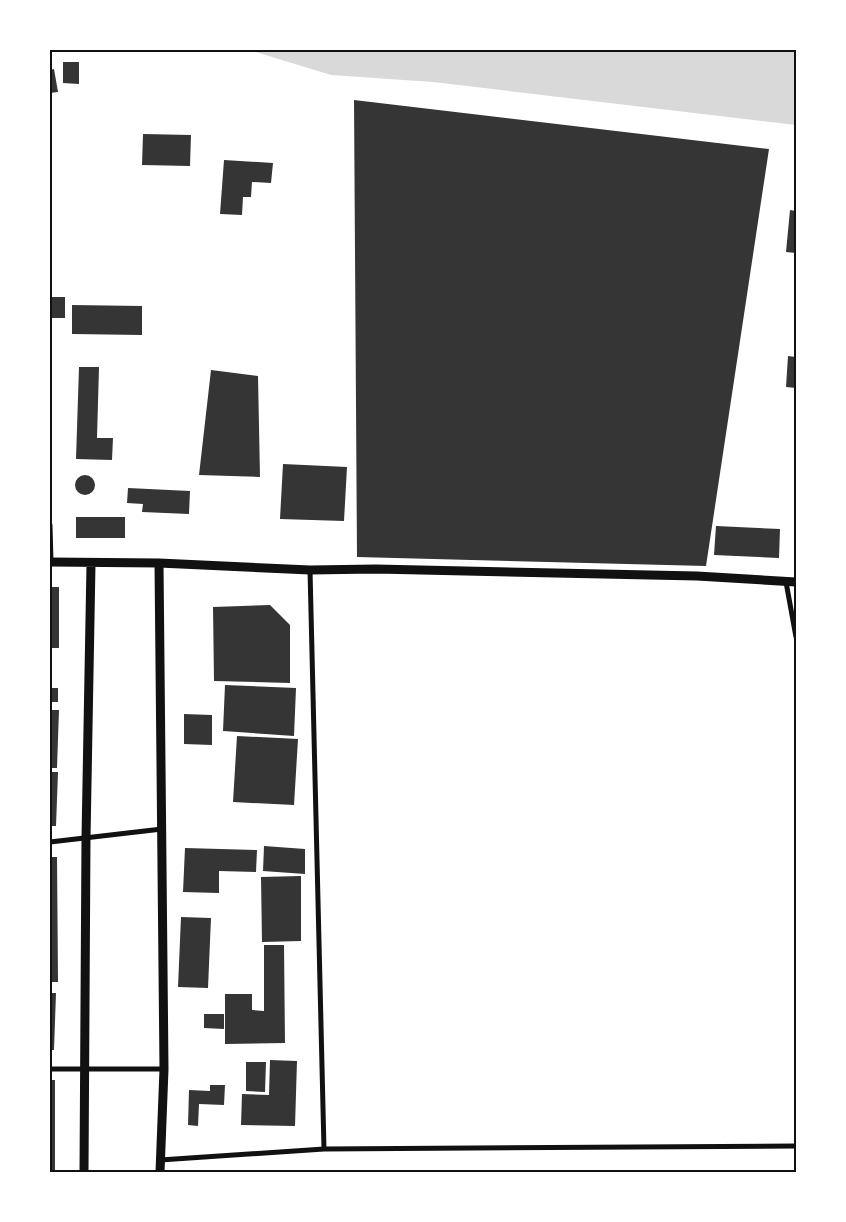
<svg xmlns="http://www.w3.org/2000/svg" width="846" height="1222" font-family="Jost,sans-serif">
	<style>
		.water { fill: #d9d9d9 }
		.building { fill: #353535 }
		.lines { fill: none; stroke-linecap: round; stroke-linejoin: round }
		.minor { stroke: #111; stroke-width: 5 }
		.tertiary { stroke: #111; stroke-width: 9 }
		.neatline { fill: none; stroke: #111; stroke-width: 2 }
	</style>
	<rect width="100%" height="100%" fill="#fff"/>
	<path class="water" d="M249,50H796V125L433,82L331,75Z"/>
	<path class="building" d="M63,62H79V84L63,83Z
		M54,69L58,92L50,93V70Z
		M354,100L769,149L706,566L357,557Z
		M143,134L191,135L190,166L142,165Z
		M224,160L273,163L271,183L252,182L251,197H243L242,215L220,214Z
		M790,210L796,211V253L786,252Z
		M52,297H65V318H52Z
		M72,305L142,306V335L72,334Z
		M788,356L796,357V388L786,387Z
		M79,367H99L97,438H113L112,460L76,459Z
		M211,370L258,376L260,477L199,475Z
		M283,464L347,467L344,521L280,519Z
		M75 485a10 10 0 1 1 20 0a10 10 0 1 1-20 0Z
		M128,488L190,491L189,514L142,512L143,504L127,503Z
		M76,517H125V538H76Z
		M716,526L780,529L779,558L714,555Z
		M50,587H59V648H50Z
		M270,605L290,625V683L214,681L213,607Z
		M225,685L296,688L294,736L223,731Z
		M50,688H58V702H50Z
		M50,710H59L57,768H50Z
		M184,714L212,715V745L184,744Z
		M237,736L298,739L294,805L233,802Z
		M50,772H58L56,826H50Z
		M264,846L305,849V874L263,871Z
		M185,848L257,850L256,872L219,871V893L183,892Z
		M50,857H57L58,982H50Z
		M301,876V941L262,942L261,877Z
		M181,917L211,918L208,988L178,987Z
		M264,945H284L285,1043L225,1044V994H252V1010L264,1011Z
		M50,993H56L54,1050H50Z
		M204,1014H224V1029L204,1028Z
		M270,1060L297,1061L295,1126L241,1125L242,1094L269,1095Z
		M246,1062H266L265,1092L246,1091Z
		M50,1080H55V1172H50Z
		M210,1085H225L224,1105L199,1104L198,1126L188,1125L189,1090L210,1091Z"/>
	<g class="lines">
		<path class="minor" d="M50,525L51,562
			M310,570L324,1149
			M786,582L796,637
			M50,842L162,829
			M50,1069H164
			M160,1160L324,1149L796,1146"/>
		<path class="tertiary" d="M50,562L159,563L310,570L376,569L697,576L796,582
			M159,563L164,1069L160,1172
			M84,1172L86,838L91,564"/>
	</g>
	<rect width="846" height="1222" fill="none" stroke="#ffffff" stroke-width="102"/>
	<rect x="51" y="51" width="744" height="1120" class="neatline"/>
</svg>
